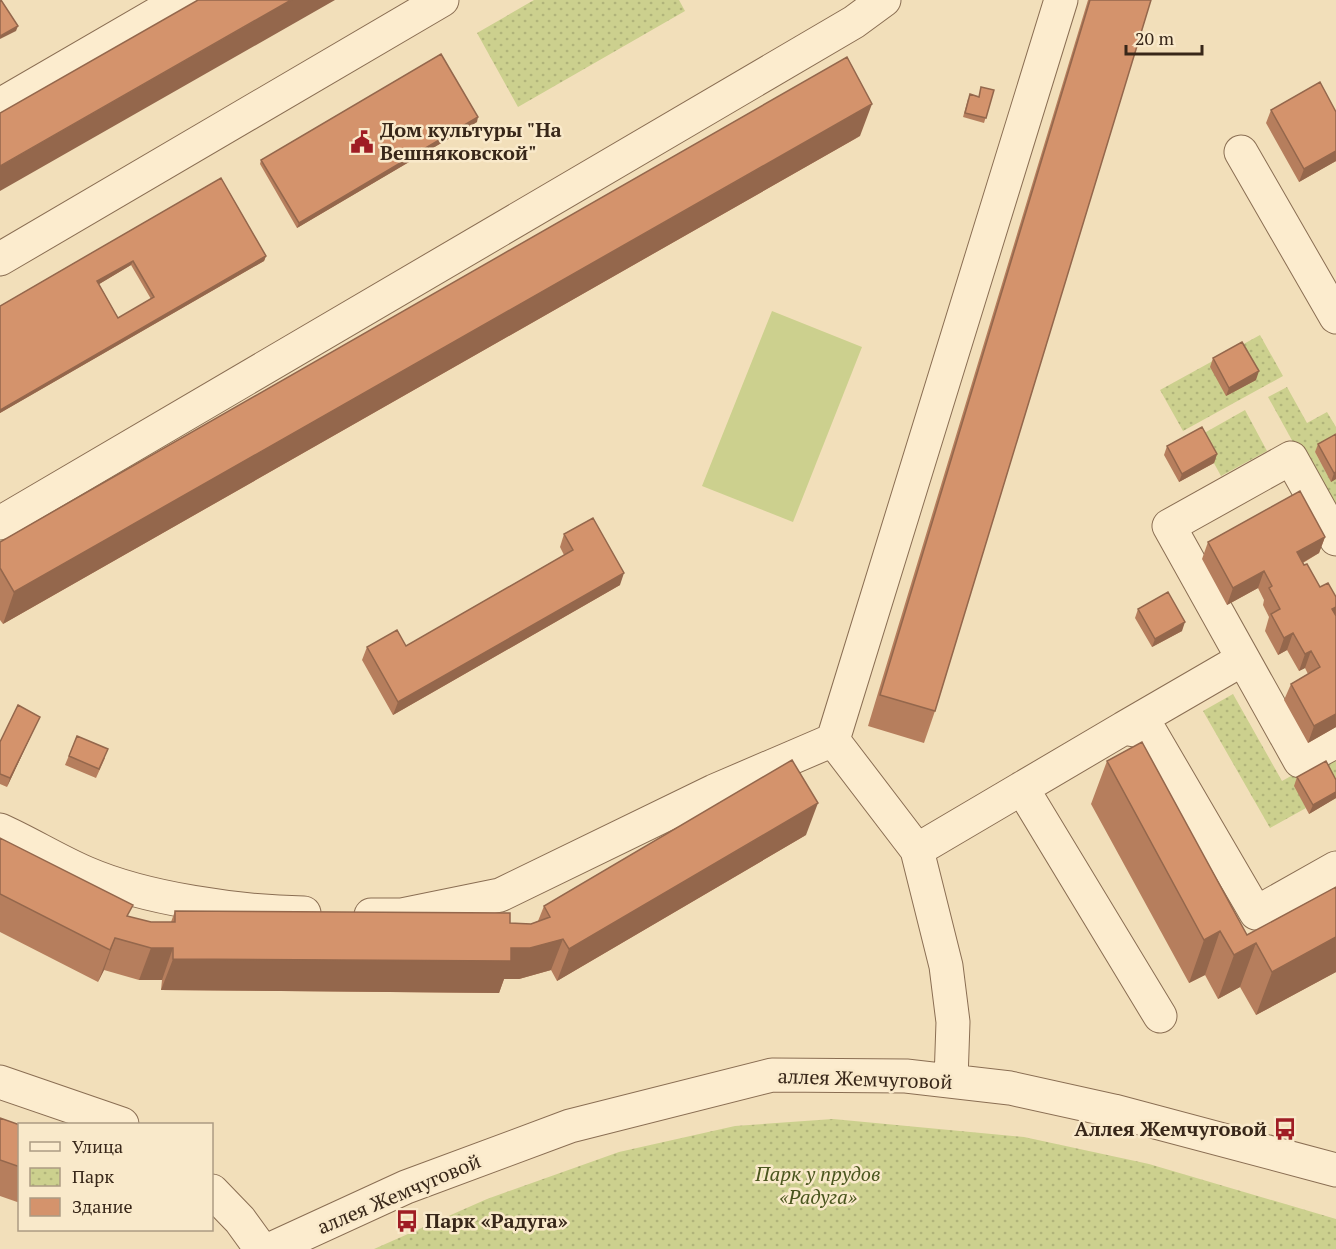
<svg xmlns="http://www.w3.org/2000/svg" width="1336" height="1249" font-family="'PT Serif',serif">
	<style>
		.park { fill: url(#park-dots) }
		.pitch { fill: #ccd08e }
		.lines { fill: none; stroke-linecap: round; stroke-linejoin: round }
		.minor-casing { stroke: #8a6e53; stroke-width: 35 }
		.minor { stroke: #fcecce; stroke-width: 33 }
		.wall { fill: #b67e5d; fill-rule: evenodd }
		.shaded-wall { fill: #94674c }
		.building { fill: #d4936c; stroke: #94674c; stroke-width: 1.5; fill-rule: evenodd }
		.labels { text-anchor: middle; stroke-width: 5; stroke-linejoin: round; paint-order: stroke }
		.poi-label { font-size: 20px; font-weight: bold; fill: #382719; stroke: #f9e9ca; text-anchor: start }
		.street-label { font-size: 20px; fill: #382719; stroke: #f9e9ca }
		.park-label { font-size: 20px; font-style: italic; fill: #4a561e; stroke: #f9e9ca }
	</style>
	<defs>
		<pattern id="park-dots" width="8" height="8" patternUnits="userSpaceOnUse" patternTransform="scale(1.5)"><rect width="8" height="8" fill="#ccd08e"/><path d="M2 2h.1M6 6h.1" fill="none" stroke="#b0b37a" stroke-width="1.8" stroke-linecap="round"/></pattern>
	</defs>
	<rect width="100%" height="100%" fill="#f2dfba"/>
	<path class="park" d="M534,0H679L685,11L518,107L477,33Z
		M1260,335L1283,376L1183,431L1160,390Z
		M1287,387L1307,423L1327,412L1336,427V441L1315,452L1331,481L1336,479V520L1268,397Z
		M1245,410L1267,451L1221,476L1199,436Z
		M1233,694L1282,781L1336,751V790L1295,786L1306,808L1270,828L1203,711Z
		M833,1119L1024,1137L1149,1164L1336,1219V1249H374L487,1199L619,1152L735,1126Z"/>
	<path class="pitch" d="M772,311L862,347L793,522L702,486Z"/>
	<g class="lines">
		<g class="minor-casing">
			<path id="minor" d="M0,105L181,0
				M1241,152L1336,317
				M0,259L442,0
				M0,523L854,22L884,0
				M1336,539L1291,458L1169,526L1300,761L1336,741
				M1124,728L1243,659
				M833,740L1061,0
				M1022,788L1160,1016
				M0,830C29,843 56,860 86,873C146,899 239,912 304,913
				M917,850L1124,728L1151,733L1256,913L1336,868
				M371,915H402L500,895L714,791L833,740L917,850L946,966L953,1022L951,1080
				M0,1082L122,1124
				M212,1191L240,1220L261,1249
				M271,1249L406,1187L570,1126L772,1075L906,1076L1010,1088L1114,1111L1336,1170"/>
		</g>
		<use href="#minor" class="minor"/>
	</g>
	<path class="wall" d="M1088,0H1151L935,711L924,743L868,726Z
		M994,90L984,123L963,117L968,99L978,97Z
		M1271,110L1336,112V161L1299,182L1266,123Z
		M477,122L297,228L260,164L261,160Z
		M860,136L3,624L0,620V542Z
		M221,178L266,256L264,261L0,413V306ZM131,265L151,299L118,318L99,284Z
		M1213,358L1256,380L1226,396L1210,367Z
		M1336,434V479L1331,482L1315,452L1318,444Z
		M1167,446L1217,454L1214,463L1179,482L1164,455Z
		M564,534L620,585L393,715L362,660L367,647L406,646L564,555L560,547Z
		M1325,537L1319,553L1303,563L1320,587L1336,597V727L1308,743L1284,700L1291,684L1308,674L1305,668L1299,671L1287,650L1278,655L1265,631L1269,617L1263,605L1264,600L1258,588L1227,605L1202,559L1208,542Z
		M1138,609L1182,631L1152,647L1135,618Z
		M40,717L36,725L7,787L0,784V742Z
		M77,736L105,758L96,778L65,765Z
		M1107,761L1247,935L1336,887V972L1256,1015L1240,987L1218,999L1205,975L1189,983L1091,804Z
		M1297,777L1336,780V798L1309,814L1294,786Z
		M806,835L557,981L551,970L519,979H504L499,993L161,990L162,980H139L104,970L98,982L0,932V838L129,917L151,922H171L175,911L531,924L538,921L544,906Z
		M0,1118L20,1125V1203L0,1196Z"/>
	<path class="shaded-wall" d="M291,0H335L0,191V166Z
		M18,26L16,31L0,39V36Z
		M872,104L860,136L3,624L14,592Z
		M478,117L477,122L297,228L299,223Z
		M1336,151V161L1299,182L1304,169Z
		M266,256L264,261L0,413V410Z
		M133,261L131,265L96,286L97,281Z
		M1259,371L1256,380L1226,396L1229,388Z
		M1217,454L1214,463L1179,482L1182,474Z
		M1336,472V479L1331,482L1334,473Z
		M1325,537L1319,553L1291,569L1297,552Z
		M1264,571L1258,588L1227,605L1233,588Z
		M624,573L620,585L393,715L398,702Z
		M1336,607V616L1332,609Z
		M1185,622L1182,631L1152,647L1155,639Z
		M1293,633L1287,650L1278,655L1284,638Z
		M1311,651L1305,668L1299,671L1305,654Z
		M1336,714V727L1308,743L1314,726Z
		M40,717L36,725L7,787L10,778Z
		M1336,792V798L1309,814L1313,805Z
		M818,803L806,835L557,981L569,949Z
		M1220,931L1205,975L1189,983L1204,940Z
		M1336,937V972L1256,1015L1272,972Z
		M115,938L104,970L98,982L110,950Z
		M563,939L551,970L519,979H504L499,993L161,990L173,959Z
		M1256,943L1240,987L1218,999L1234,955Z
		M151,948H173L162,980H139Z"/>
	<path class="building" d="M0,0H1L18,26L0,36Z
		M198,0H291L0,166V113Z
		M1090,0H1151L935,711L880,695Z
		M441,54L478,117L299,223L261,160Z
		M847,57L872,104L14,592L0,568V542Z
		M1320,82L1336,112V151L1304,169L1271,110Z
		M981,87L994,90L986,118L965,113L970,94L979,97Z
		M221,178L266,256L0,410V306ZM133,261L154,297L118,318L97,281Z
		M1242,342L1259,371L1229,388L1213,358Z
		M1202,427L1217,454L1182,474L1167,446Z
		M1336,434V472L1334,473L1318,444Z
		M1300,491L1325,537L1297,552L1304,565L1307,564L1320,587L1328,583L1336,597V607L1332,609L1336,616V714L1314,726L1291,684L1320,667L1311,651L1305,654L1293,633L1284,638L1271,614L1280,609L1269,588L1272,586L1264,571L1233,588L1208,542Z
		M593,518L624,573L398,702L367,647L397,630L406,646L573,550L564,534Z
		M1168,592L1185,622L1155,639L1138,609Z
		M18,705L40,717L10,778L0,774V742Z
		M77,736L108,749L99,769L69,756Z
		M1142,742L1247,935L1336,887V937L1272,972L1256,943L1234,955L1220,931L1204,940L1107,761Z
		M792,760L818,803L569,949L563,939L530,948H511V961L173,959V948H151L115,938L110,950L0,894V838L133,905L127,916L151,922H175V911L510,913V923L531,924L550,917L544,906Z
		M1326,761L1336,780V792L1313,805L1297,777Z
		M0,1118L20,1125V1167L0,1160Z"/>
	<defs>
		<g id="civic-bare" transform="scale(1.8)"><path d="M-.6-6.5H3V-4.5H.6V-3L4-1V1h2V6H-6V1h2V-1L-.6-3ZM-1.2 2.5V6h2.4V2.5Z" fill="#9f1d24" stroke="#f9e9ca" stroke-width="2.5" paint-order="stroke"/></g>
		<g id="bus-bare" transform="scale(1.8)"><path d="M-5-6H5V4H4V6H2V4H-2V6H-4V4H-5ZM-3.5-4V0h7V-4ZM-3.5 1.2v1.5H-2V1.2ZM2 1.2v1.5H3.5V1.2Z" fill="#9f1d24" stroke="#f9e9ca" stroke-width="2.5" paint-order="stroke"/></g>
	</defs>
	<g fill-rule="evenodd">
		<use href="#civic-bare" x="362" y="142"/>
		<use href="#bus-bare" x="1285" y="1129"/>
		<use href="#bus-bare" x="407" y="1221"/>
	</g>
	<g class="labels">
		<g class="poi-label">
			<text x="380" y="137">Дом культуры "На<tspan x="380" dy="23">Вешняковской"</tspan></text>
			<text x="1267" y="1136" text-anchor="end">Аллея Жемчуговой</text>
			<text x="425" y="1228">Парк «Радуга»</text>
		</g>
		<g class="street-label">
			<text transform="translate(865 1079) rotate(2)" y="7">аллея Жемчуговой</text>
			<text transform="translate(399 1194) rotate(-23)" y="7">аллея Жемчуговой</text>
		</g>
		<g class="park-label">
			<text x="818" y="1181">Парк у прудов<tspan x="818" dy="23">«Радуга»</tspan></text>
		</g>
	</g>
	<rect x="18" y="1123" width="195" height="108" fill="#f9e9ca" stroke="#ac9b83" stroke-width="1.5"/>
	<rect x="30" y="1142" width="30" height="9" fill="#fcecce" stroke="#ac9b83" stroke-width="1.5"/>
	<text x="72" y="1153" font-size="18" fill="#382719">Улица</text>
	<rect x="30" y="1168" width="30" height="18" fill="url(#park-dots)" stroke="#ac9b83" stroke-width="1.5"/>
	<text x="72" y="1183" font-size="18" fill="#382719">Парк</text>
	<rect x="30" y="1198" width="30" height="18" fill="#d4936c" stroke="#ac9b83" stroke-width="1.5"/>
	<text x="72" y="1213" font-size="18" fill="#382719">Здание</text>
	<path d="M1126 45v9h76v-9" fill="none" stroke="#382719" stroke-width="3"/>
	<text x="1135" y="45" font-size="18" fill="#382719" stroke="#f9e9ca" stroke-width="4.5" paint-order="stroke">20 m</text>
</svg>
